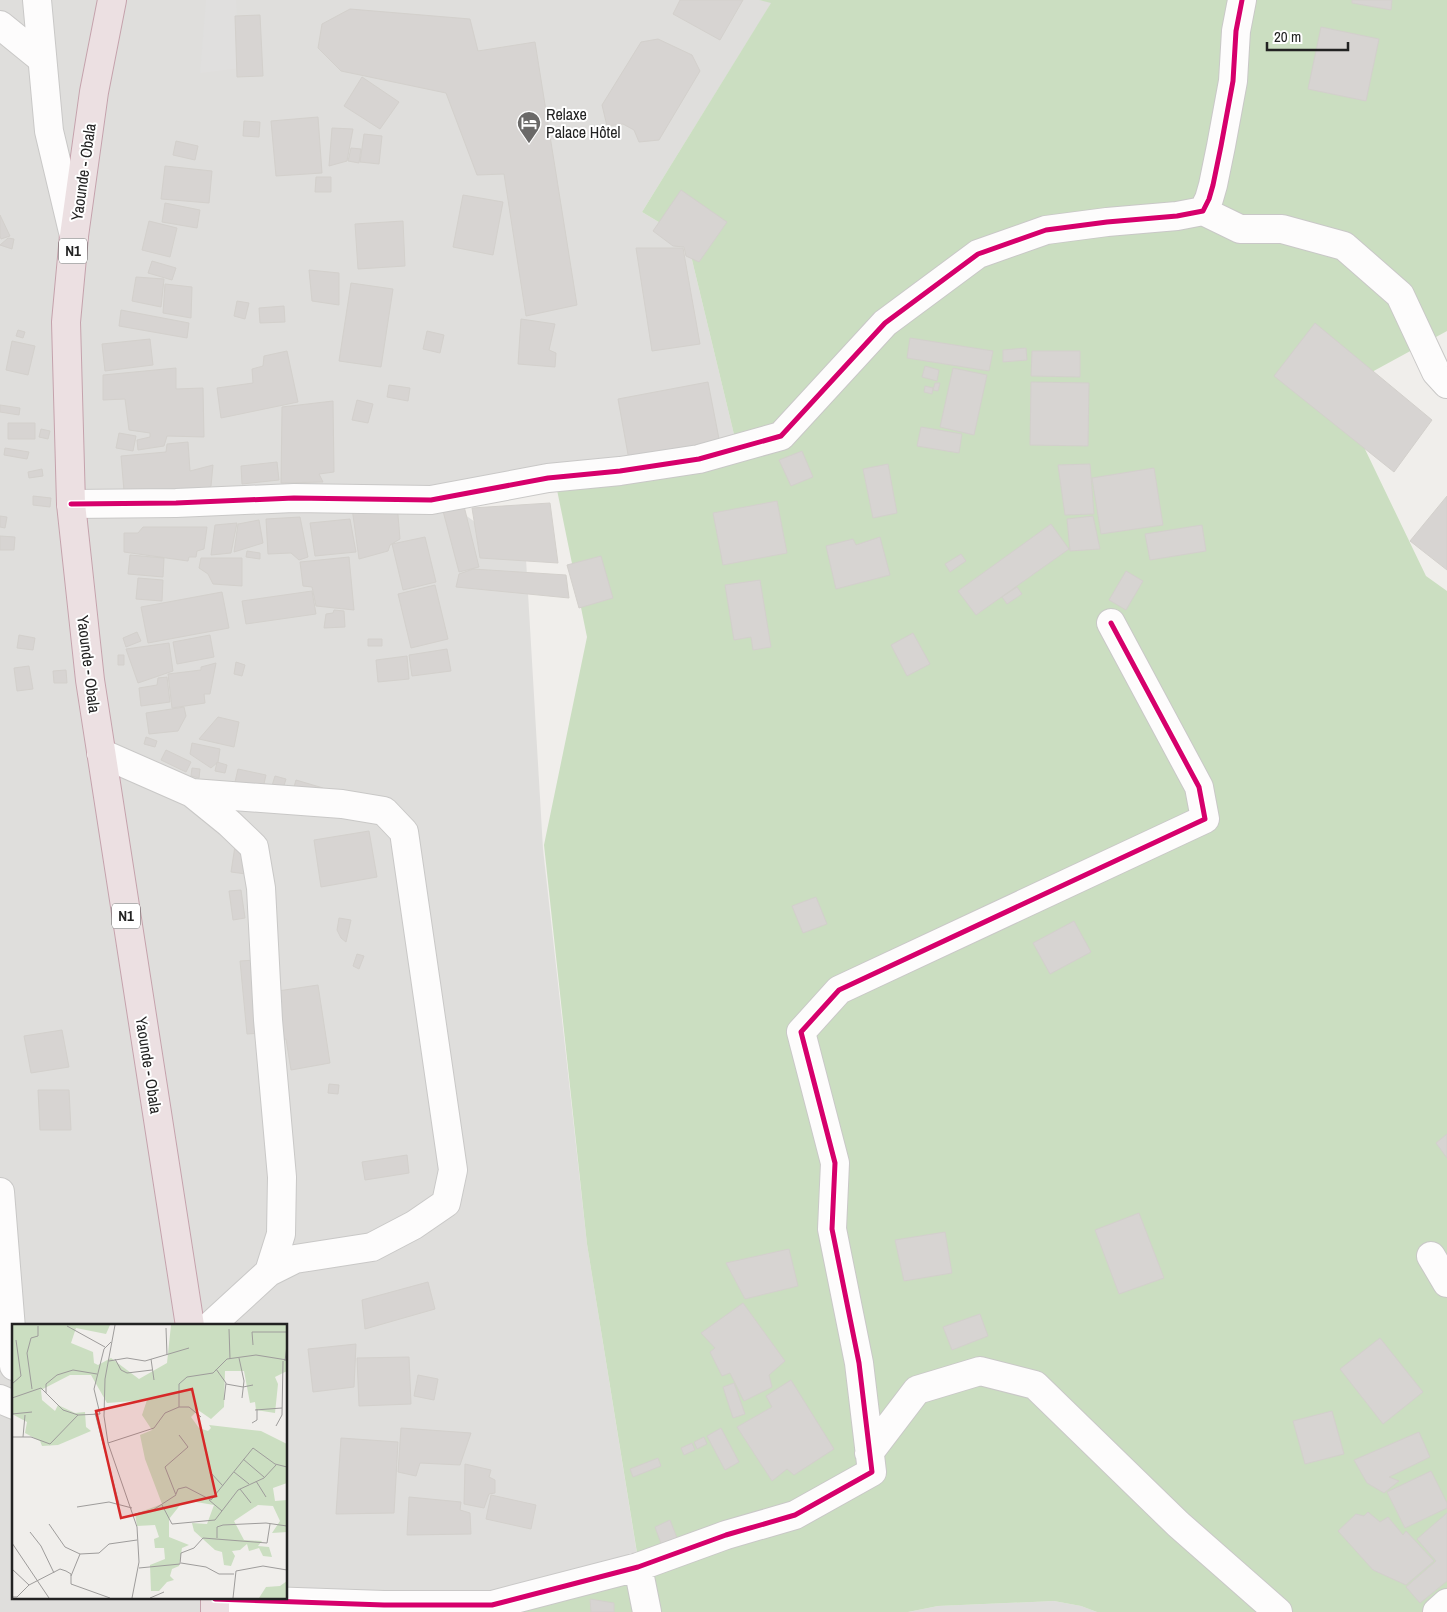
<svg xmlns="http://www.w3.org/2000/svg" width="1447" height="1612" font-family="'Archivo Narrow',sans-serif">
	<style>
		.residential { fill: #dfdedc; fill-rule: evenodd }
		.forest { fill: #cbdec1 }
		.parking { fill: #e0dfde }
		.building { fill: #d7d4d2; stroke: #d3d0cc }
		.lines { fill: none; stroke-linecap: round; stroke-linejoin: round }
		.minor-casing { stroke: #c9c8c7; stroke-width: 30 }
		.highway-casing { stroke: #c5a2ac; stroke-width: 30 }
		.minor { stroke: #fdfcfc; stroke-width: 28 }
		.highway { stroke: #ece0e2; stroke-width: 28 }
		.cycleway-casing { stroke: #fff; stroke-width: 8 }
		.cycleway { stroke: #d6006c; stroke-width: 5 }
		.labels { text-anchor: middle; stroke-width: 4; stroke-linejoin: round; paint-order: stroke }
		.shield { fill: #fff; stroke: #646464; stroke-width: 1 }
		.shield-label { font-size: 15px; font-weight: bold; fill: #222 }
		.poi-label { font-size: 16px; fill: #222; stroke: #fff; text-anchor: start }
		.street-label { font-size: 16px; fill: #222; stroke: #fff }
		.inset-road { fill: none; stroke: #9e9c9b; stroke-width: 1 }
		.view { fill: #d62828; fill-opacity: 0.15; stroke: #d62828; stroke-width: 2.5 }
		.inset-edge { fill: none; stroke: #222; stroke-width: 2.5 }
	</style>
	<rect width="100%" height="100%" fill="#f0eeeb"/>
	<path class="residential" d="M0,0H759L772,2L642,212L687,239L738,451L435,493L526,559L543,849L587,1244L638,1560L492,1605L216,1612H0ZM14,1326H286V1598H14Z
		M1054,1601L1081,1606L1097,1612H908L938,1606Z"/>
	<path class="forest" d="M759,0H1447V331L1337,391L1426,576L1447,591V1612H1097L1081,1606L1054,1601L938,1606L908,1612H216L492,1605L638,1559L587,1244L544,845L587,637L556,485L738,451L687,239L642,212L771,3Z"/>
	<path class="parking" d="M206,0H236L240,68L200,73Z"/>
	<path class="building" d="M680,0H743L720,40L673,14Z
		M1352,0H1392L1391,10L1352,3Z
		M350,9L470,19L478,51L535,42L577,305L526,316L504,174L477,175L446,93L341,71L318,48L322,24Z
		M260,15L263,76L237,77L235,16Z
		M1321,27L1379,39L1366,101L1308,89Z
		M658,39L692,55L700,71L659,140L639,142L634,130L623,124L607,126L602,105L641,42Z
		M362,77L399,102L380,129L344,106Z
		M318,117L322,173L276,176L271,121Z
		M244,121L260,122L259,137L243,136Z
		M332,128L353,129L347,161L329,166Z
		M364,134L382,136L379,164L360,162Z
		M176,141L198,146L195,160L173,155Z
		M351,148L361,149L359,163L348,161Z
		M165,166L212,171L209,203L161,199Z
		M316,177H331V192H315Z
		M681,190L727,222L699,262L686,256L684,247L673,246L653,231Z
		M463,195L503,202L493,255L453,247Z
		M165,203L200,210L197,228L162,222Z
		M0,215L10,236L1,239L0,236Z
		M149,221L177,228L170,257L142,250Z
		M403,221L405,266L358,269L355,224Z
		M8,238L14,239L12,249L0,245Z
		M636,248H683L700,344L652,351Z
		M152,261L176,268L172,280L148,273Z
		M309,270L339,273V305L312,301Z
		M136,277L164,279L161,307L132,301Z
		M351,283L393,289L381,367L339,361Z
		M165,284L192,287L191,318L163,313Z
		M237,301L249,303L245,319L234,316Z
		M284,306L285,322L260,323L259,308Z
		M121,310L189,323L187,338L119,326Z
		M521,319L555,324L549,350L556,353L555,367L518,364Z
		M1315,323L1432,420L1394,472L1274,376Z
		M18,330L25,332L23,338L16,336Z
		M427,331L444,335L440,353L423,349Z
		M910,338L993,351L989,371L907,358Z
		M150,339L153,365L105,371L102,344Z
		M12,341L35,346L28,375L6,370Z
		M1026,348L1027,360L1003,362V350Z
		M287,351L298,402L221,418L217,388L253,383L252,369L263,366L264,356Z
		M1032,351H1080V377L1031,376Z
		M925,366L939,370L937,381L922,377Z
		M176,368V389L203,388L204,437L167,436L164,446L138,450L137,440L150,437V433L129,430L125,399L103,400V375Z
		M953,368L987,375L974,435L940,427Z
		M708,382L720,444L629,460L618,399Z
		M1031,382L1089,383L1088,446L1030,445Z
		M935,383H940L938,391L933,390Z
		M389,385L410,388L408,401L387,397Z
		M925,386L933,388L932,394L924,392Z
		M357,400L373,404L368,423L352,420Z
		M333,401L334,472L319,474L323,482L281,483L282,407Z
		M0,405L20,408L19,415L0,412Z
		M8,423H35V439H8Z
		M921,427L962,434L959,453L917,446Z
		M41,429L50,431L48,439L39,437Z
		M119,433L136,436L133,451L116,448Z
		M188,442L190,471L213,465L211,486L192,497L125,503L121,456L166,452L167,444Z
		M5,448L29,452L27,459L4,455Z
		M802,451L813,477L791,486L779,460Z
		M277,462L279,480L242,484L241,466Z
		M888,464L897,513L873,518L863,469Z
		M1090,464L1094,514L1065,515L1058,465Z
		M1154,468L1163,525L1101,534L1092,478Z
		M42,469L43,476L29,478L28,472Z
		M33,496L51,498L50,507L33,505Z
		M1447,496V570L1410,541Z
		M777,501L787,553L723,565L713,513Z
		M397,503L400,539L390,545L388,551L359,559L352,508Z
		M550,503L558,563L480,558L472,508Z
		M464,506L479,567L459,572L443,511Z
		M0,516L7,517L5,528L0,527Z
		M1093,516L1100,549L1070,551L1067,519Z
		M300,517L308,557L299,560L291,553L268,554L266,519Z
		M350,519L356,552L315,556L310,523Z
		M259,520L263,543L234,552L238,524Z
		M237,523L231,553L211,555L215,525Z
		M1051,524L1069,549L976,615L958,591Z
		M1202,525L1206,551L1150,560L1145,534Z
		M143,527H207L204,549L197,551L196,557H189L188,561L124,552V533H138Z
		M0,536L15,537L14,550H0Z
		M425,537L436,582L403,590L392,544Z
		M880,537L890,575L836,589L826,546L853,539L856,545Z
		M247,551L260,553V559L246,557Z
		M961,554L966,561L950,572L945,564Z
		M130,555L164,558L163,577L128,574Z
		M601,556L613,598L579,608L567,565Z
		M349,557L354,610L316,606L312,587L303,586L300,562Z
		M201,558H242V586L213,584L208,574L199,568Z
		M473,569L566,575L569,598L456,587L459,574Z
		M1126,571L1143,581L1126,610L1109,600Z
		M138,578L163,580L162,601L136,599Z
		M760,580L771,647L753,650L751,637L734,640L725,585Z
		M435,585L448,639L411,648L398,594Z
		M1017,587L1022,594L1007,604L1002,597Z
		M312,591L316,614L246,624L242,601Z
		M222,592L229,628L148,643L141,607Z
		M334,610L344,611L345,627L324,628L326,614L333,613Z
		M137,632L141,641L126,647L123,638Z
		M913,633L930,664L907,676L891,645Z
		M19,635L35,638L33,650L17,648Z
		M210,635L214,657L177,664L173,642Z
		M368,639H382V646H368Z
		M169,643L173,671L138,683L126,649Z
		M447,649L451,671L412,676L409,655Z
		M118,655H124V665H118Z
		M407,656L409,679L378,682L376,660Z
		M236,662L245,665L242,676L234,674Z
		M216,663L210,694H204L205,703L172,708L168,674L201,670V667Z
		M29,666L33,689L17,691L14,668Z
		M66,670L67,683H54L53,671Z
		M167,677L170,702L141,706L139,688L157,685L158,678Z
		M184,707L186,716L178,731L149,734L146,713Z
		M218,717L239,722L234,747L199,739Z
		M146,737L157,741L155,747L144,744Z
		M192,743L220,749L218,762L211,768L190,754Z
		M166,750L191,762L186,772L161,760Z
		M217,762L227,765L225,773L215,771Z
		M192,768L200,769L199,778L191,776Z
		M238,769L266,775L263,788L235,782Z
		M275,776L286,779L282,792L271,789Z
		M296,780L323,788L320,802L292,794Z
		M369,831L377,877L321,887L314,840Z
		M235,846L250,849L246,874L231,872Z
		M241,890L245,918L233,920L229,891Z
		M816,897L827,924L803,933L792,906Z
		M339,918L351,920L346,942L341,938L337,930Z
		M1074,921L1091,952L1050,974L1033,943Z
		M357,954L364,956L359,969L353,966Z
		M256,960L263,1033L247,1034L240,961Z
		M318,985L330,1063L291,1070L286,1039L279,1040L278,991Z
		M62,1030L69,1067L31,1073L24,1036Z
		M329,1084L339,1085L338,1094L328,1093Z
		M38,1090H69L71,1130H40Z
		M1447,1134V1158L1436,1143Z
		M407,1155L409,1173L365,1180L362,1162Z
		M1139,1213L1164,1278L1119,1294L1095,1230Z
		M945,1232L952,1273L904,1281L895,1240Z
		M789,1249L798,1286L745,1299L726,1263Z
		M428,1282L435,1309L365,1329L362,1300Z
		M743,1303L785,1361L769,1375L772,1387L744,1401L730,1373L722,1376L710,1352L715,1348L701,1333Z
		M980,1314L988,1336L952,1350L943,1327Z
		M1380,1338L1423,1392L1383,1424L1340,1369Z
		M356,1344L354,1387L313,1392L308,1349Z
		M409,1357L411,1404L359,1406L357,1358Z
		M418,1375L438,1379L434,1400L414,1396Z
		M791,1380L834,1449L794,1475L787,1469L772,1481L737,1427L772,1407L766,1396Z
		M734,1383L745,1414L733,1418L723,1387Z
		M1332,1411L1344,1454L1305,1464L1293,1421Z
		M401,1428L471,1433L460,1465L420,1463L416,1476L398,1472Z
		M721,1428L739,1462L725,1470L707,1436Z
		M1419,1432L1430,1457L1389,1477L1399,1481L1384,1493L1367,1483L1354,1460Z
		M704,1437L707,1444L697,1449L694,1442Z
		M341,1438L398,1442L394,1513L336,1514Z
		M692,1443L695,1450L684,1455L681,1448Z
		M658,1458L661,1466L633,1477L630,1469Z
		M465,1464L491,1470L489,1477L495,1480V1493L489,1494L484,1508L464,1504Z
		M1431,1471L1447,1503V1508L1405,1528L1387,1492Z
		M491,1495L536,1505L531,1529L486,1519Z
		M409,1497L461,1502L460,1510L470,1513L471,1534L407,1535Z
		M1368,1512L1380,1522L1388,1517L1403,1535L1406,1531L1434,1561L1406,1585L1373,1570L1338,1531L1356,1514L1364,1516Z
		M1447,1513V1581L1420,1603L1406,1587L1436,1561L1417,1539Z
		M670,1520L679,1543L663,1549L655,1527Z
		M590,1599L614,1603V1612H591Z"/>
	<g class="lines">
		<g class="minor-casing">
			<path id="minor" d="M37,0L49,131L74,236
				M0,25L42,59
				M1203,211L1240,229H1282L1344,246L1400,295L1436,372L1447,384
				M71,504L176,503L294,498L431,500L548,478L620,471L699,459L781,436L885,323L978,254L1046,230L1107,222L1177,216L1203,211L1209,199L1213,185L1221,146L1233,81L1236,31L1242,0
				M101,753L192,793L229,823L254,847L261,888L268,1020L282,1177L281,1234L269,1272L210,1326
				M192,793L342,804L384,811L404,832L453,1170L446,1203L414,1225L372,1247L295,1259L269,1272
				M0,1192L14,1366
				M1431,1256L1447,1283
				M0,1399L14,1405
				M869,1453L917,1390L980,1371L1035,1385L1178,1524L1278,1612
				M638,1567L647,1612
				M215,1599L384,1605H492L638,1567L726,1535L795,1515L872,1472L859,1363L832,1229L835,1163L801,1032L839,990L1205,819L1199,787L1111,623
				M1437,1612L1447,1603"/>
		</g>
		<g class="highway-casing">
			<path id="highway" d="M112,0L94,92L74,236L66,322L71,504L90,680L190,1326
				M215,1612V1598"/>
		</g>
		<use href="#minor" class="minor"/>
		<use href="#highway" class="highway"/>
		<g class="cycleway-casing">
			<path id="cycleway" d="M71,504L176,503L294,498L431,500L548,478L620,471L699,459L781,436L885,323L978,254L1046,230L1107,222L1177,216L1203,211L1209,199L1213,185L1221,146L1233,81L1236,31L1242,0
				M215,1599L384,1605H492L638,1567L726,1535L795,1515L872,1472L859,1363L832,1229L835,1163L801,1032L839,990L1205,819L1199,787L1111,623"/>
		</g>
		<use href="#cycleway" class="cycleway"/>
	</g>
	<defs>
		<g id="hotel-pin" transform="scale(1.25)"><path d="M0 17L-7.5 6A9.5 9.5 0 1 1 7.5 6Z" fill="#6a6968" stroke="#fff"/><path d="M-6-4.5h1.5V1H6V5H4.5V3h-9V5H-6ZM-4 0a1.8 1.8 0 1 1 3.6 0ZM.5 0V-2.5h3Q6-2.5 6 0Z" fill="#fff"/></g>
	</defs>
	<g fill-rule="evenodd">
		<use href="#hotel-pin" x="529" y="123"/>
	</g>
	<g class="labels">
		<g class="shield">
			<rect x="59" y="238.5" width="28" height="25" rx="4"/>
			<rect x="112" y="903.5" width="28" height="25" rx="4"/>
		</g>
		<g class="shield-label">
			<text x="73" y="256">N1</text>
			<text x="126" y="921">N1</text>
		</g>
		<g class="poi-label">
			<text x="546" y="120">Relaxe<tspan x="546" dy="18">Palace Hôtel</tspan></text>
		</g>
		<g class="street-label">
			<text transform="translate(83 172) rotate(-82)" y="6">Yaounde - Obala</text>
			<text transform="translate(89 664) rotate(83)" y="6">Yaounde - Obala</text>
			<text transform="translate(149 1065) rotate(81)" y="6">Yaounde - Obala</text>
		</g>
	</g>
	<g transform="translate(12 1324)">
		<rect width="275" height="275" fill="#f0eeeb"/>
		<path d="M0,1H98L94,10L64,4L59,19L81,28L82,39L86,41L99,34L127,55L155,39L159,1H275V47L263,53L266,60L263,89L244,86L243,78L238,79L232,47H213L212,83L199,95L186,86L179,93L187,104L196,107L199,104L197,101L249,107L275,120V159L261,164L263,177L275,176V208L260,209L268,197L261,182L246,181L222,197L232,216L250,217L246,222L257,223L260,233L251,232L247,224L237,227L235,220L228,226L220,227L223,232L219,242L212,241L210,228L203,226L182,207L180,199L195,200L202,181L178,177L169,180L157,195V213L177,221L170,224L167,242L160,245L158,252L162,256L155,258L147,267H139L138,241L153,235L152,224H143L142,215L147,213L143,201L125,202L123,190L150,180L133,135L128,111L140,106L130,91L135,76L95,79L79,51H58L29,66L30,76L43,87L46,81L63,89L73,88L74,103L79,107L46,121L30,122L28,117L13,109L15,98L0,90ZM275,257V274H247L254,263L268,262Z" fill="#cbdec1"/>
		<path class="inset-road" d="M103,1L93,55L92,92L96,119L125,203L127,238L120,274M55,2L93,23M154,4L155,31M217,5L218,35M241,21L240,8H275M227,34L232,57L230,74M103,35L109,46L115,49L140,46M139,35L142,56M97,37L115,34L133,37L177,24M273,37L275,21M204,45L214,59L212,76M0,60L9,52L4,16M214,60L231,63L241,61M20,65L15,29L19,14L26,12V2M34,69V60L45,51L61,46L85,50M0,74L29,64L51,86L66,91M167,83H177L189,93M243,86L270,84M83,89L107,180M0,90L20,88M88,90L82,65L92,25L99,18M240,99L245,96V85M264,102L270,91L271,37M0,113H19L38,120L66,91L88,90M11,113L13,91M96,119L142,104L153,89L167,83V60L175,53L201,49L215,35L244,31L275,36M231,135L252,153M198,148L211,162M222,148L237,160M244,157L254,173M228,165L239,179M164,170L166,165L174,163L199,176L241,124L263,140L275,143M197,176L210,187M150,181L160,200L203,196L226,166L252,154L264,141M65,183L97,178L120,184M123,190L141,186L164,171L153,143L176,123L167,111M37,200L53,223L68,230L87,229L97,220L125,216M18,208L29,222L42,249M205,214V203L211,201L254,199L275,202M0,219L37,274M169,239L194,243L207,250H222M127,244L168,240L169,229L182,224L191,214L255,219L258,200M0,245L17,261L48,245L54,247L59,250V260L98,274M59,252L68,230M0,273H5L17,261M138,274L152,268M221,274L224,247L251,242L275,246"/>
		<path class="view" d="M180,65L204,172L109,194L84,87Z"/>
		<rect width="275" height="275" class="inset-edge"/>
	</g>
	<path d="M1267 42v8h81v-8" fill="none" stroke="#222222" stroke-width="2.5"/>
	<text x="1274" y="42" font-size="15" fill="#222222" stroke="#ffffff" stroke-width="4" paint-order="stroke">20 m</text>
</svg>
